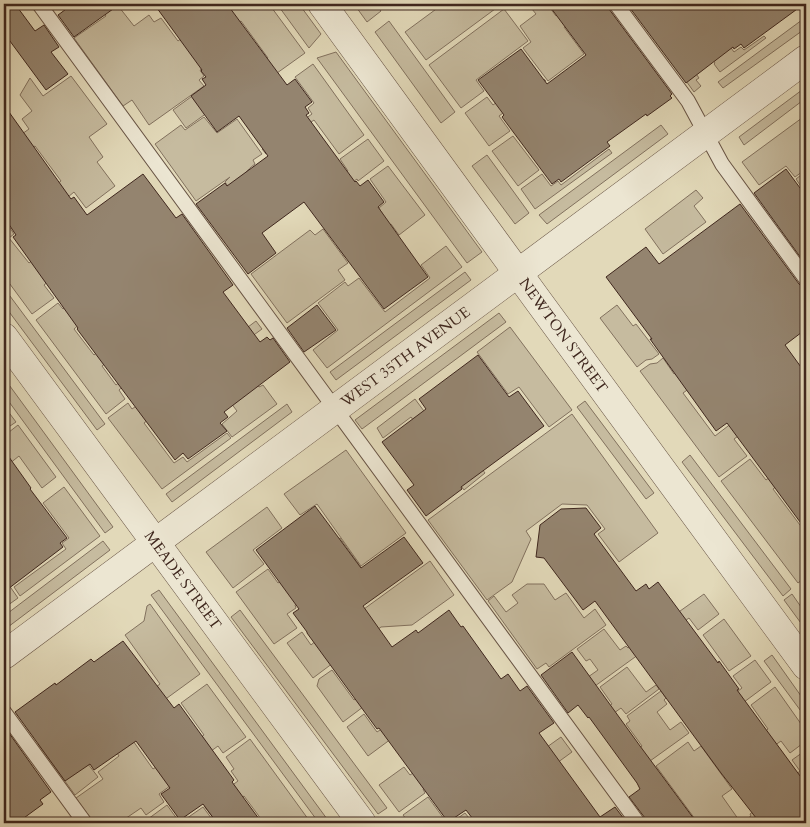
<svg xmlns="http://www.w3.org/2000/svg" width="810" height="827" font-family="Cardo,serif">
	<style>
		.green { fill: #c6bb9f; stroke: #82715e }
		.building { fill: #94846f; stroke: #3f271e }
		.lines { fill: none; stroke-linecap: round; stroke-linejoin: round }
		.lane-casing { stroke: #685445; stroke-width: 16 }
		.street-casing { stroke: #685445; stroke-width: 29 }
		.lane { stroke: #ece6d2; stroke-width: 14 }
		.street { stroke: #ece6d2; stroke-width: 28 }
		.labels { text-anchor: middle; stroke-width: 4.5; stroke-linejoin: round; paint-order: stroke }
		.street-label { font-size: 15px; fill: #3f271e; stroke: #ece6d2 }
	</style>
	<rect width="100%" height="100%" fill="#e2d9b9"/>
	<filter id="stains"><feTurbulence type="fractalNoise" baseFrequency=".004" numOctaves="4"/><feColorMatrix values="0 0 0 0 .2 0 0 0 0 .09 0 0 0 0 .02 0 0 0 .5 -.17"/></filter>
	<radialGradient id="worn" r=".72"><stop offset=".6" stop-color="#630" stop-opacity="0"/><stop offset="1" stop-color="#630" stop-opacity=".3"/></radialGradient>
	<path class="green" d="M97,4H123L119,7L134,26L149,15L154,22L161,18L178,41L208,19V64L200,70L204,76L199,80L204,86L149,125L132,100L123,106L74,38L106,16Z
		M228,4H269L305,53L231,106L221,93L268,58L241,21L222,34L210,17Z
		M277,4H299L321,34L309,48Z
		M354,4H376L381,11L367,22Z
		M443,4H491L495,9L426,60L405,32Z
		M539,4H547L556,16L573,4H595L564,27L584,54L548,81L523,48L531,42L520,26L536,14L532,9Z
		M504,9L528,41L476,80L484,91L461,108L429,65Z
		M806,17V28L723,88L718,82Z
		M389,21L455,112L441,123L375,32Z
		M715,26L734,52L741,47L744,50L764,36L766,38L720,72L714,64L715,63L707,51L689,64L699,78L696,80L701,86L694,92L655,38Z
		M336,52L482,252L467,263L317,58Z
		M313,64L364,135L339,154L314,120L266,154L262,149L312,114L308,108L314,103L295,77Z
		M71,76L107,124L89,137L103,157L97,162L115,186L86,208L74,192L68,197L9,220L61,181L35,146L32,148L22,134L29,129L22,119L32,111L20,95L30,78L43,96Z
		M544,79L546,81L499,116L510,131L489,146L465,113L487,97L493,105L497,102L503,109Z
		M206,86L225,100L186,128L173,110Z
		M806,87V98L744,145L739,137Z
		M806,115V169L795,177L786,166L759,185L742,162Z
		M204,117L217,133L237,119L262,154L253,160L255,164C237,177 241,186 242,206L225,182L230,177L196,201L155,144L181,125L185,130Z
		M661,125L668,134L547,224L539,215Z
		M513,136L539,170L518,186L492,151Z
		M368,139L384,161L358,181L357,179L326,202L319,192L348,171L340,159Z
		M609,149L612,153L535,209L521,189L542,174L551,186L558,181L561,185Z
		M487,155L529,213L515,224L472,166Z
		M388,166L425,215L399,235L391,224L345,257L337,246L382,213L379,208L386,202L370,179Z
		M806,171V194L796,179Z
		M696,190L703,198L694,206L706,222L663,254L645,229Z
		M4,219L14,234L9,238L29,263L34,259L50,280L44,285L54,298L32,314L4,276Z
		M323,229L348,263L338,270L345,280L287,323L251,274L310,230L315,235Z
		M446,246L462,267L327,368L313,350L338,330L318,303L345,282L348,286L359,278L385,312L430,278L421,265Z
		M465,272L471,280L336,380L330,372Z
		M4,288L105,424L97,430L4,305Z
		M58,303L63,309L67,306L81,323L74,329L94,355L100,350L109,361L102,366L116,385L125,378L128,382L119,390L125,399L106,414L36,320Z
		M617,305L633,326L636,324L659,354L652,359L646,360L637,367L600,318Z
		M499,313L506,322L362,429L355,420Z
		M256,321L262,329L232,351L259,387L263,385L277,404L232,437L222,424L237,411L212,378L236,336Z
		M510,327L572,410L549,427L519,387L508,394L477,352Z
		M720,340L693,386L683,393L715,436L749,410L758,422L734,439L747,456L719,477L640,371L650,364L657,363L663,358L674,374Z
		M4,378L113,527L105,533L4,395Z
		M415,399L444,438L453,431L485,473L464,490L411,417L383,438L377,428Z
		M585,401L654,493L646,499L577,407Z
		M142,402L153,416L144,423L174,463L183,457L187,462L227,433L231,438L162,489L108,418L128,403L132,409Z
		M287,404L292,412L172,502L166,494Z
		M4,406L16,422L4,430Z
		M572,414L658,533L619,562L598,534L605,529L587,505L562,504L526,531L531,539L512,582L487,600L428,520Z
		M18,425L56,477L42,488L19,456L4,468V436Z
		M806,449V465L773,489L806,533V577L798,583L721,481L750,459L766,480Z
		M346,450L406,533L361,566L317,504L300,515L284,494Z
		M690,455L791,589L783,596L682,462Z
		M64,487L100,536L20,596L14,587L66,549L62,543L69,538L43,503Z
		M267,507L282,528L253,550L264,564L233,588L206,552Z
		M340,538L378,591L340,572L295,605L296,608L287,614L297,628L274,644L236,592L268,569L278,583Z
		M103,541L110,550L4,630V616Z
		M430,561L454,595L412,625L381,627L313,678L287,643L302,632L311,645L318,639L320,641Z
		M4,578L18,598L4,608Z
		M527,584H544L555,600L566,593L584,618L595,609L606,625L549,667L546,663L537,669L488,601L494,596L506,612L518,603L512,595Z
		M159,590L330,823H319L151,595Z
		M704,594L719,614L698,630L689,618L595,686L588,677L598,670L590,659L586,661L577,649L604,629L620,650L626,646L628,648Z
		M792,594L806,614V630L784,600Z
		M150,604L200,674L108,741L81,755L98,777L75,795L38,744L112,719L160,684L125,635L144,621L147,606Z
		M240,610L387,808L378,814L231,617Z
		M724,619L751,656L729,671L703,635Z
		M772,655L806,703V718L764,661Z
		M755,660L771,682L740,705L733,695L742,688L733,676Z
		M627,667L646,692L656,685L659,689L626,714L621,708L596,726L591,719L612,704L600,687Z
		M332,670L354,700L363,693L367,704L343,722L317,686L319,679Z
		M207,684L246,737L223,753L218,746L169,782L159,767L204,735L181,703Z
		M775,687L806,731V741L790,753L781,741L771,748L762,734L768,729L751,705Z
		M661,691L666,698L664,700L667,704L657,712L670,730L681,722L689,733L650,761L640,748L642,746L626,724L630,721L627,716Z
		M364,714L377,732L383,728L391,739L368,756L347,727Z
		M561,737L572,752L513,795L526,762Z
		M131,738L153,769L156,767L170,786L159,794L164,802L146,815L141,808L119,823H94L76,798L103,779L98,772L119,756L115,750Z
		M250,739L311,823H264L244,796L214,819L204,806L238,781L231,771L234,769L226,757Z
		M688,742L694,751L701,746L732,789L722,796L741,823L751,816L750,814L796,780L794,776L800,771L792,760L806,750V786L757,823L756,822V823H698L656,766Z
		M404,767L410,775L416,771L435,780L423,789L425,793L399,812L379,785Z
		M428,797L447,823H409L403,815Z
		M167,805L180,823L203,807L215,823H152L148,819Z
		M465,813L473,823H451Z"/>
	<path class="building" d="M4,4H15L35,31L44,25L59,47L51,52L68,74L46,90L4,33Z
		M73,4H120L74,37L58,15Z
		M154,4H227L287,85L295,79L312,102L305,107L309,113L306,115L355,182L356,181L360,186L368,180L384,202L378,207L428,277L384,309L304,202L262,233L276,253L248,274L196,204L225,183L227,186L268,156L239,116L217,132L191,96L206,85L202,79L206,77L201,71L202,70Z
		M548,4H607L609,9L672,94L670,96L672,98L647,116L646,114L607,142L610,146L561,182L559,179L552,184L502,117L504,115L478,80L521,49L547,84L586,55Z
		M627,4H804L744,48L741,44L734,49L733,47L686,83Z
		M4,105L71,199L74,197L87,215L143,174L176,218L182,214L233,285L223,292L260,342L267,337L270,340L273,338L290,362L224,412L228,417L220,423L227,431L188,459L183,453L175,460L77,329L78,328L13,237L16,235L4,217Z
		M786,169L806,196V265L754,193Z
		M740,204L799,284L802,287L806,288V329L785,345L806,374V530L727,423L716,431L650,339H652L606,277L646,247L659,264Z
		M317,305L336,330L304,352L287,328Z
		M478,355L509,397L518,391L544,426L461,487L462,489L426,516L407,490L414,485L382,442L426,409L419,399Z
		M4,450L31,488L30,489L67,538L60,543L63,547L4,592Z
		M315,506L361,568L404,537L423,563L363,606L392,647L416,630L418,633L449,610L461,627L463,626L501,679L508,674L520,691L527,686L554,723L539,733L600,817L615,807L627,823H476L466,810L448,822L379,728L377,729L307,633V632L293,613L299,609L256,550Z
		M586,508L601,528L594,534L636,591L646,584L649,589L658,582L718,663L719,661L739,689L737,690L806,784V823H760L721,773L595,601L583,610L544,558L536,557L540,525L561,509Z
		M123,641L174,708L179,704L234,780L232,782L262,823H217L203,804L180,820L161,794L170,788L136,741L94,770L90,764L65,781L15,712L55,683L56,685L91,659L94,662Z
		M572,652L640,746L697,823H647L645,818L629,797L640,789L637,783L589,717L588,718L578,705L568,713L541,675Z
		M4,726L51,792L40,800L43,804L17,823H14L4,809Z"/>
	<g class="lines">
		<g class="lane-casing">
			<path id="lane" d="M39,4L638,823
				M616,4L688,101L722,164L806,279
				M4,712L85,823"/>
		</g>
		<g class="street-casing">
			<g id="street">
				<path id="s1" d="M322,4L539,302L806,666"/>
				<path id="s2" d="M4,337L362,823"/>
				<path id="s3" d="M4,655L806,59"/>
			</g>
		</g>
		<use href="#lane" class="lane"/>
		<use href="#street" class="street"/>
	</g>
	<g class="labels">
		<g class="street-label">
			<text dy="5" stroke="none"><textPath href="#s1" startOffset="410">NEWTON STREET</textPath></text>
			<text dy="5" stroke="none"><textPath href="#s3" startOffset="500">WEST 35TH AVENUE</textPath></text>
			<text dy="5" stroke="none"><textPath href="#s2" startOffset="302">MEADE STREET</textPath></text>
		</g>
	</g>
	<rect width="810" height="827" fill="none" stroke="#e2d9b9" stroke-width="20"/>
	<rect x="5" y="5" width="800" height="817" fill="none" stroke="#3f271e" stroke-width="2.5"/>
	<rect x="10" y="10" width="790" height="807" fill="none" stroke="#3f271e"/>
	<rect width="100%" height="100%" filter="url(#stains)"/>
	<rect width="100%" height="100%" fill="url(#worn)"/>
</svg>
